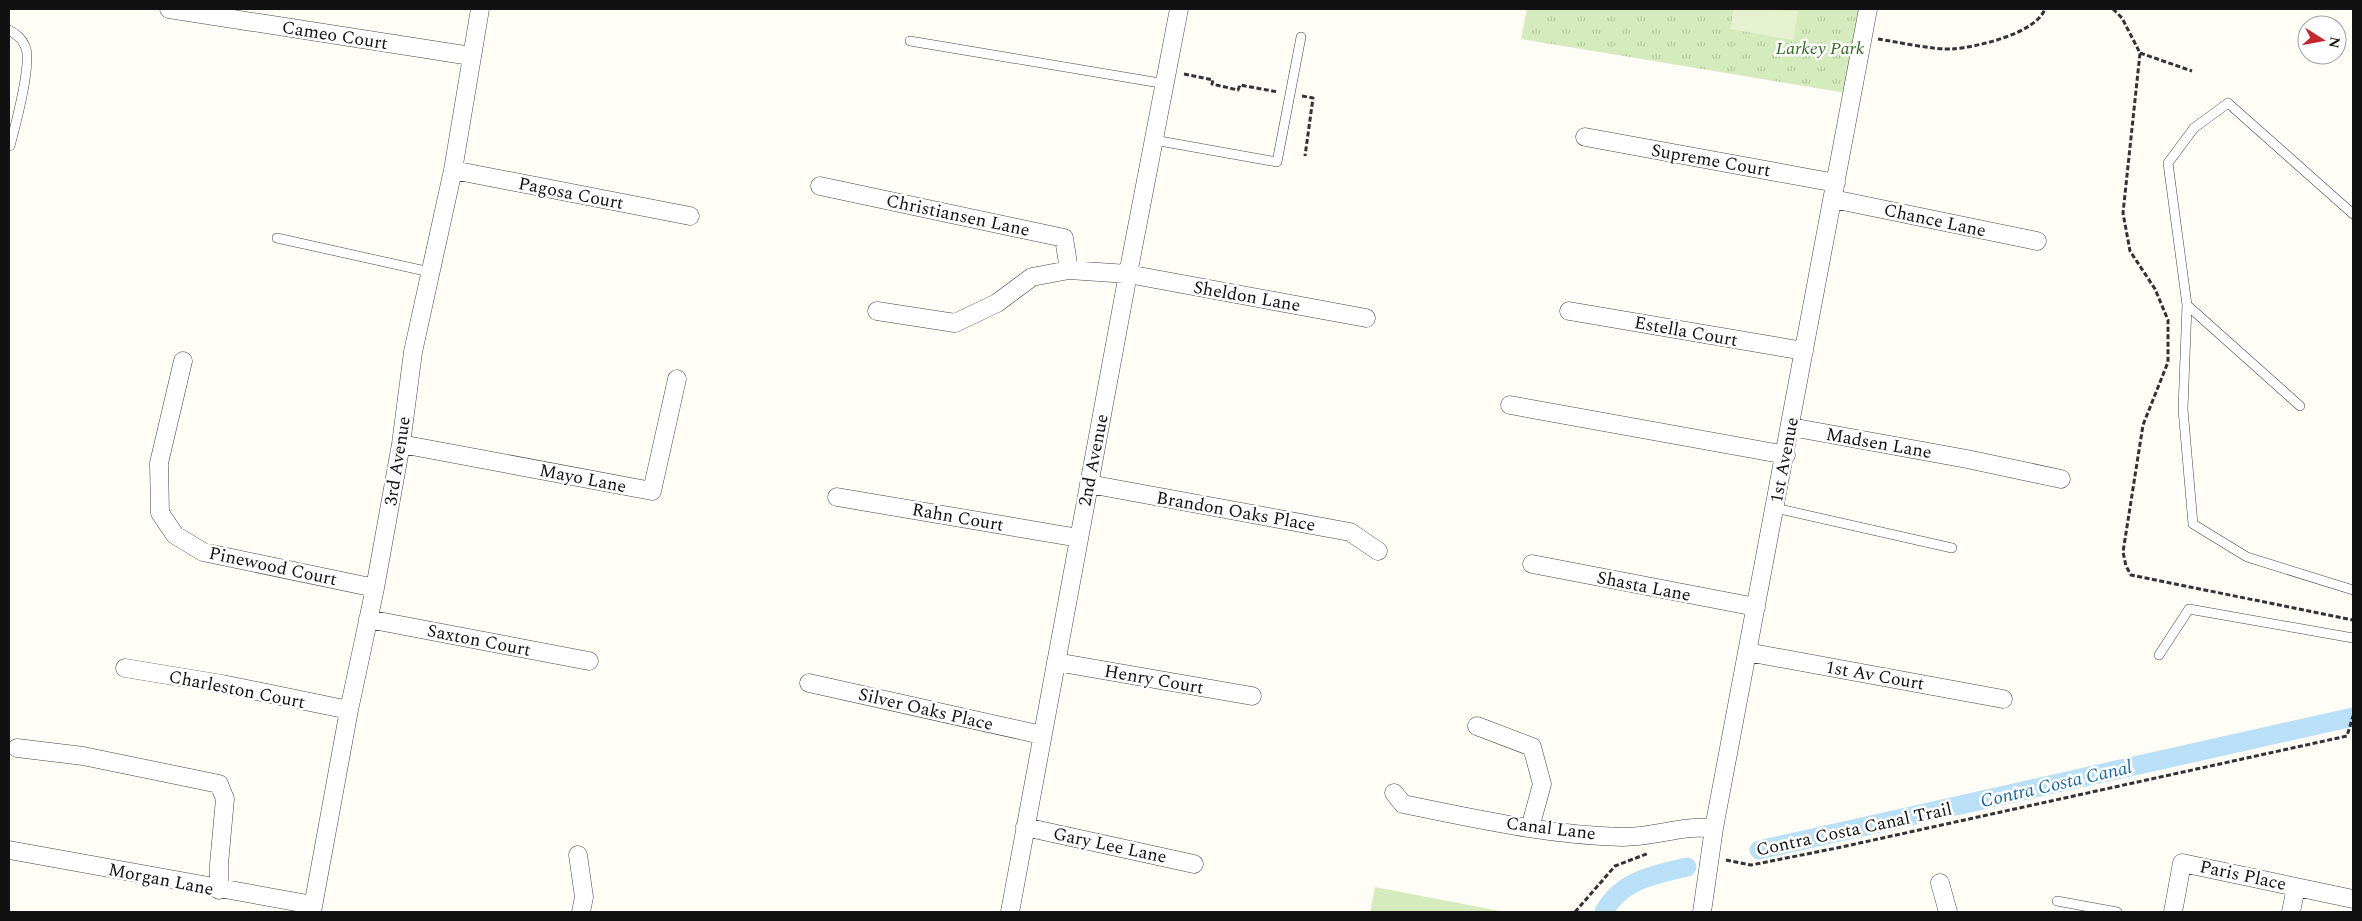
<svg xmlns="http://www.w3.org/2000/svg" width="2362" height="921" font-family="Spectral,serif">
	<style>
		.grass { fill: #d5ebbd }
		.park { fill: url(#park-tufts) }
		.pitch { fill: #e6f2cf }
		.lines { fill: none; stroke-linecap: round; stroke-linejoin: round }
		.canal { stroke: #b9e0f7; stroke-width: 19 }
		.lane-casing { stroke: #444; stroke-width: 10 }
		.street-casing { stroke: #444; stroke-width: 19 }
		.path { stroke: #333; stroke-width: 3; stroke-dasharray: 5 2.5; stroke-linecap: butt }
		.lane { stroke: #fff; stroke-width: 9 }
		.street { stroke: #fff; stroke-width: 18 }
		.labels { text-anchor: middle; stroke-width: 5; stroke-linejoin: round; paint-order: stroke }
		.street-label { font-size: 18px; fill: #111; stroke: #fff }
		.park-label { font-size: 18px; font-style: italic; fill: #2f6b1f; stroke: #fff }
		.water-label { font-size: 19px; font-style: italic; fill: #1768a6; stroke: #fff }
	</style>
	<defs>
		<pattern id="park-tufts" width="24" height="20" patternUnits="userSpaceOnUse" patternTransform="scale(1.25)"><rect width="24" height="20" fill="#d5ebbd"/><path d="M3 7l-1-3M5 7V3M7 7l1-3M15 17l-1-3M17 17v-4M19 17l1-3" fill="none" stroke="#b6c8a1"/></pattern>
	</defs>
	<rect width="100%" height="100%" fill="#fffdf5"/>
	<path class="grass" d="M1375,887L1505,912H1370Z"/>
	<path class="park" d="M1527,9H1868L1852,94L1521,39Z"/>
	<path class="pitch" d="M1734,9L1798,11L1793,40L1730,29Z"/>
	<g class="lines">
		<path class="canal" d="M1759,850L2353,717
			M1604,912C1621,880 1654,875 1687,867"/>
		<g class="lane-casing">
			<path id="lane" d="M9,30C16,34 22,38 25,46C33,61 15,127 10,146
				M910,41L1166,84
				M1154,140L1277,162L1301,37
				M2353,214L2228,103L2194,128L2168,163L2187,305L2183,409L2193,524L2247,557L2353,590
				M277,238L430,272
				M2187,305L2300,406
				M1775,508L1952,548
				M2159,655L2189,609L2353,638
				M2057,901L2117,912"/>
		</g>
		<g class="street-casing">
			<path id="street" d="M169,9L471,56
				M1585,137L1836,183
				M453,170L690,216
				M820,186L1064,238L1069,270
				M1833,199L2037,241
				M877,311L955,323L997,303L1032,277L1069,270L1128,274L1366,318
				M1569,311L1804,351
				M183,361L159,463L160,513L175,535L203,552L375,588
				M1510,405L1786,455
				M1791,427L1967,459L2061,479
				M401,444L652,491L677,379
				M1089,484L1350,532L1378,551
				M837,497L1079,538
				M1532,564L1756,607
				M368,619L589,661
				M1747,652L2003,699
				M1056,662L1252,696
				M125,668L222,684L349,710
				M809,683L1042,735
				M1477,726L1532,747L1542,784L1530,828
				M17,748L83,756L219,784L225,799L219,864V890
				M1394,793L1403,804C1475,819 1549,835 1623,837C1654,837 1683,825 1714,828
				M1025,827L1194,864
				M9,850L313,905
				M578,855L584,897L581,912
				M1940,883L1948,912
				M312,912L349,710L375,588L401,444L413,352L453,170L480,9
				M1010,912L1128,274L1179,9
				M1702,912L1714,828L1868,9
				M2173,912L2182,863L2353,899
				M2291,912L2296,887"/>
		</g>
		<path class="path" d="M2113,9L2122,18L2140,53L2123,213L2130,251L2155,289L2168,320V362L2143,425L2123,552L2126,566L2131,575L2353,620
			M1878,39C1897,42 1935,50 1952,49C1977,47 2035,34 2045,9
			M2140,53L2192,71
			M1184,74L1213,80L1212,84L1238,90L1240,85L1278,92
			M1302,96L1313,98L1305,156
			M1726,860L1751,865L1837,848L2347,736L2353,716
			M1575,912L1615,866L1649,853"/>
		<use href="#lane" class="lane"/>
		<use href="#street" class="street"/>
	</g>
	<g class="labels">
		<g class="street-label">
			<text transform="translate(335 35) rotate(9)" y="6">Cameo Court</text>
			<text transform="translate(1711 160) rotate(10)" y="6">Supreme Court</text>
			<text transform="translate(571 193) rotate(11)" y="6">Pagosa Court</text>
			<text transform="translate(958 215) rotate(12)" y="6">Christiansen Lane</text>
			<text transform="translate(1935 220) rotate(12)" y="6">Chance Lane</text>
			<text transform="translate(1247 296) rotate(10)" y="6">Sheldon Lane</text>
			<text transform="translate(1686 331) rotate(10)" y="6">Estella Court</text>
			<text transform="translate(1879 443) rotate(10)" y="6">Madsen Lane</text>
			<text transform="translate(1093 460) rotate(-79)" y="6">2nd Avenue</text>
			<text transform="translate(1784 460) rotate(-79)" y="6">1st Avenue</text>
			<text transform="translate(397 461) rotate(-81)" y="6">3rd Avenue</text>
			<text transform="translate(583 478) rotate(11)" y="6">Mayo Lane</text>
			<text transform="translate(1236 511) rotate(10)" y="6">Brandon Oaks Place</text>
			<text transform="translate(958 517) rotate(10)" y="6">Rahn Court</text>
			<text transform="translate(273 566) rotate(12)" y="6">Pinewood Court</text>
			<text transform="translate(1644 586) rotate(11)" y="6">Shasta Lane</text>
			<text transform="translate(479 640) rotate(11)" y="6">Saxton Court</text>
			<text transform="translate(1875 675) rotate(10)" y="6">1st Av Court</text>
			<text transform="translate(1154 679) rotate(10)" y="6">Henry Court</text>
			<text transform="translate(237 689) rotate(11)" y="6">Charleston Court</text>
			<text transform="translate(926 709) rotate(13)" y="6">Silver Oaks Place</text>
			<text transform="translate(1551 828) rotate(7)" y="6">Canal Lane</text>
			<text transform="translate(1854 829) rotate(-12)" y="6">Contra Costa Canal Trail</text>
			<text transform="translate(1110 845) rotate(12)" y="6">Gary Lee Lane</text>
			<text transform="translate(2243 875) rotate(12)" y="6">Paris Place</text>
			<text transform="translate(161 879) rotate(11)" y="6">Morgan Lane</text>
		</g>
		<g class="park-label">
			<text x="1820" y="54">Larkey Park</text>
		</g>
		<g class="water-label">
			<text transform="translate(2056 783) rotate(-13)" y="7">Contra Costa Canal</text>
		</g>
	</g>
	<rect width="2362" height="921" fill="none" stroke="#111111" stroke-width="20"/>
	<g transform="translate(2322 40) rotate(101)"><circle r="24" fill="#ffffff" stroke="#a0a0a0"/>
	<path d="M0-4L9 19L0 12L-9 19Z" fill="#c4262e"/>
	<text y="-8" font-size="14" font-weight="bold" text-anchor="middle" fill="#111111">N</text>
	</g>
</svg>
